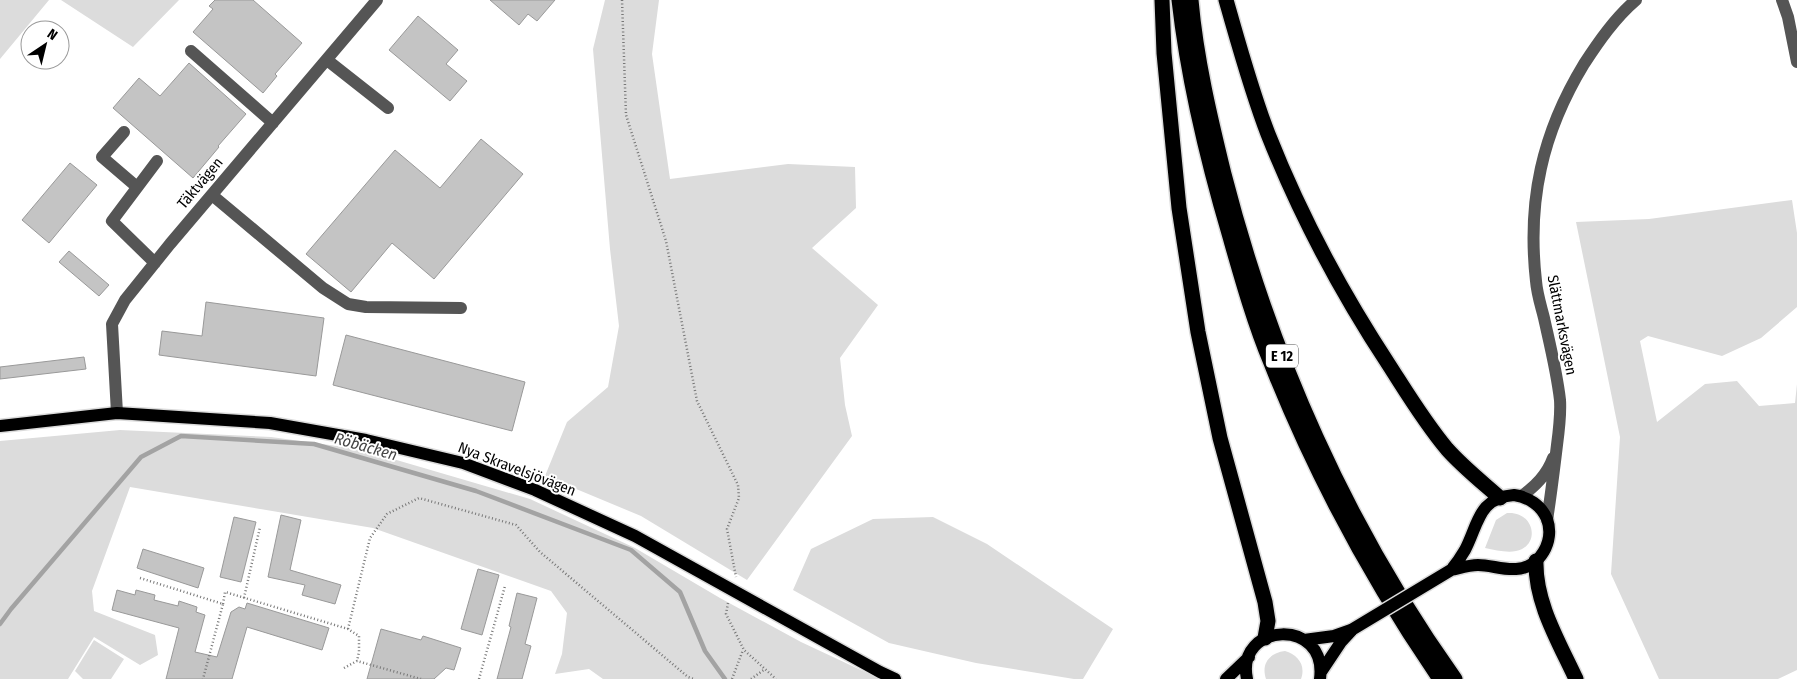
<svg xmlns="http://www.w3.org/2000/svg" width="1797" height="679" font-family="'Fira Sans Condensed',sans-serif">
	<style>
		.green { fill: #dcdcdc }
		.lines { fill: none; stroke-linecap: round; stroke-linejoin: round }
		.stream { stroke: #a3a3a3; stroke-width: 4.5 }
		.building { fill: #c4c4c4; stroke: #999 }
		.major-casing { stroke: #dbdbdb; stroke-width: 15 }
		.highway-casing { stroke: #dbdbdb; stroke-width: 18 }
		.path { stroke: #777; stroke-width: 2.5; stroke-dasharray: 1 2.5; stroke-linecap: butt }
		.minor { stroke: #555; stroke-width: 12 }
		.major { stroke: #000; stroke-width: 12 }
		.highway { stroke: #000; stroke-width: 15 }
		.major-bridge-casing { stroke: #dbdbdb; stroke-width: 15; stroke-linecap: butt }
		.major-bridge { stroke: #000; stroke-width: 12 }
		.labels { text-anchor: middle; stroke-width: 4; stroke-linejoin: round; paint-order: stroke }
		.shield { fill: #fff; stroke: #4c4c4c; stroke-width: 1 }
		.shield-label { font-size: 14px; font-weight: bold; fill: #000 }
		.street-label { font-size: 15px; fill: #000; stroke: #fff }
		.water-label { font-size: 16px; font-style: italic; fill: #444; stroke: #fff }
	</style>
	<rect width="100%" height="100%" fill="#fff"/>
	<path class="green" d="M0,0H49L0,59Z
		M61,0H179L133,47Z
		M605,0H659L652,54L670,179L788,164L855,167L856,208L812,248L878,305L840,358L845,405L852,436L747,580L641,516L545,476L567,422L608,387L619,326L610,249L593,49Z
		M1792,200L1797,233V307L1761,338L1722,356L1648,336L1640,341L1657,422L1705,384L1737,381L1759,406L1795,403L1797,384V670L1778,679H1659L1611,574L1620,437L1576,222L1649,219Z
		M120,430L271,437L359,449L530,499L635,548L720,598L801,642L880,679H603L589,669L555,674L562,654L567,613L551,591L373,528L130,487L92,591L94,611L155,635L158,655L140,665L94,637L68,679H0V441Z
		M1507,513C1535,511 1541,546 1516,551C1507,553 1495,550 1485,548L1496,520Z
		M933,517L987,544L1113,629L1083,679H1074L976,663L889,643L793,590L811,549L873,519Z
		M94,640L124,659L111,679H83L75,671Z
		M1285,651C1298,655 1306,665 1301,679H1266C1261,664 1269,653 1285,651Z"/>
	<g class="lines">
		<path class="stream" d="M0,624L11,609L141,457L181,436L314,444L476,491L631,550L680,592L705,651L725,679"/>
	</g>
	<path class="building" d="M215,0H253L302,43L275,74L277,76L263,93L193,32L213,9L209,6Z
		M490,0H555L537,21L528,14L519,25Z
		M418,16L458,50L446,64L467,81L450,101L389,50Z
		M189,63L246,114L218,146L219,147L193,178L113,108L139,78L160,96Z
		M481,139L523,174L434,279L392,243L351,292L306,254L395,150L440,188Z
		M70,163L97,185L49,243L22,220Z
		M69,251L109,285L99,296L59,262Z
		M206,302L324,318L316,376L159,355L162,331L202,336Z
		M346,335L525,382L512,431L333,385Z
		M84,357L86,369L0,379V367Z
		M281,515L301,520L290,570L341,585L335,604L302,595L305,585L268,577Z
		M234,517L256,522L241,582L220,577Z
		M143,549L204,568L198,588L137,568Z
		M478,569L499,575L482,635L461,629Z
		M117,590L135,595L136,590L155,595L154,600L178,606L179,601L197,607L196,612L205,615L195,652L217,657L231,612L239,607L245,609L247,603L329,628L322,650L247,627L232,679H166L179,628L112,610Z
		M517,593L537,598L525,644L531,646L522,679H497L511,627L509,626Z
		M381,629L421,640L423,636L461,648L454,670L446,668L434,679H367Z"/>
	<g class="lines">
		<g class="major-casing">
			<path id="major" d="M0,426L117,413L270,423L366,440L463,463L535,490L635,536L880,672L895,679
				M1514,495C1528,497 1541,505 1547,519C1555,541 1540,568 1516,569C1503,570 1490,565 1478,565C1469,565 1460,568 1451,570C1456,564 1461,557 1465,550C1479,523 1478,498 1514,495Z
				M1304,640L1334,636L1351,630
				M1321,672L1341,642L1353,629
				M1226,679L1249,657
				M1247,679C1235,622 1328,617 1320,679"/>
		</g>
		<g class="highway-casing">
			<path id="highway" d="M1162,0L1164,53L1179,208L1198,332L1220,438L1265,602L1268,621L1265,638
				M1179,0C1188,80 1207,159 1230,237C1242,279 1254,322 1271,363C1315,474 1372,580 1440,679
				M1191,0C1196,58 1210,117 1224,174C1270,354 1347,528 1455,679
				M1226,0C1239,45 1251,90 1268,134C1300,215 1341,292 1389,365C1407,393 1425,423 1447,449C1463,467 1482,482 1500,498
				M1536,561C1535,603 1559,642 1576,679"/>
		</g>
		<path class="path" d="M622,0L626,115L666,241L697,401L738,485L739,498L727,529L736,577
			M140,578L223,604L203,679
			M244,598L260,527
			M728,603L726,614L744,650L776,679
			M223,604L225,592L348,629L359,636V652L357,661
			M348,629L370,538L387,514L419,498L516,525L540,552L688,677L694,679
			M344,668L357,661L421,679
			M479,679L505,586
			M732,679L743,650
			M751,679L765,669"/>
		<path class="minor" d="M1782,0L1788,17L1797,62
			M191,51L273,123
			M327,60L388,108
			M124,132L102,157L137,187
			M212,195L323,288L348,304L366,307L461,308
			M155,263L112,221L157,161
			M117,413L112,324L125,300L170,244L377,0
			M1522,496C1535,486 1547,475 1553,458
			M1547,520C1551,495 1554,470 1557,445C1559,430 1561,415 1560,400C1557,373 1550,345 1544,318C1541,306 1537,294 1536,281C1527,201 1542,133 1584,64C1599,41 1615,18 1636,0"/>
		<use href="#major" class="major"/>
		<use href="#highway" class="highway"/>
		<g class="major-bridge-casing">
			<path id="major-bridge" d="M1353,629L1451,570"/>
		</g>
		<use href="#major-bridge" class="major-bridge"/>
	</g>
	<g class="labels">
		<rect class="shield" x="1266" y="344.5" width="32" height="23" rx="4"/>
		<g class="shield-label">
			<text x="1282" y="361">E 12</text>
		</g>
		<g class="street-label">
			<text transform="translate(200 183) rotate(-50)" y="5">Täktvägen</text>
			<text transform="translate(1562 325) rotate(79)" y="5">Slättmarksvägen</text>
			<text transform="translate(517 469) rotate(21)" y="5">Nya Skravelsjövägen</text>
		</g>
		<g class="water-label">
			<text transform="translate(366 446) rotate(16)" y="6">Röbäcken</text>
		</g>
	</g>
	<g transform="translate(45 45) rotate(35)"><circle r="24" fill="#ffffff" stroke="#999999"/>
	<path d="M0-4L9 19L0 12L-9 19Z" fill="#000000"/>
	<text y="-8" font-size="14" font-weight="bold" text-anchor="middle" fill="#000000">N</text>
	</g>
</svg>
